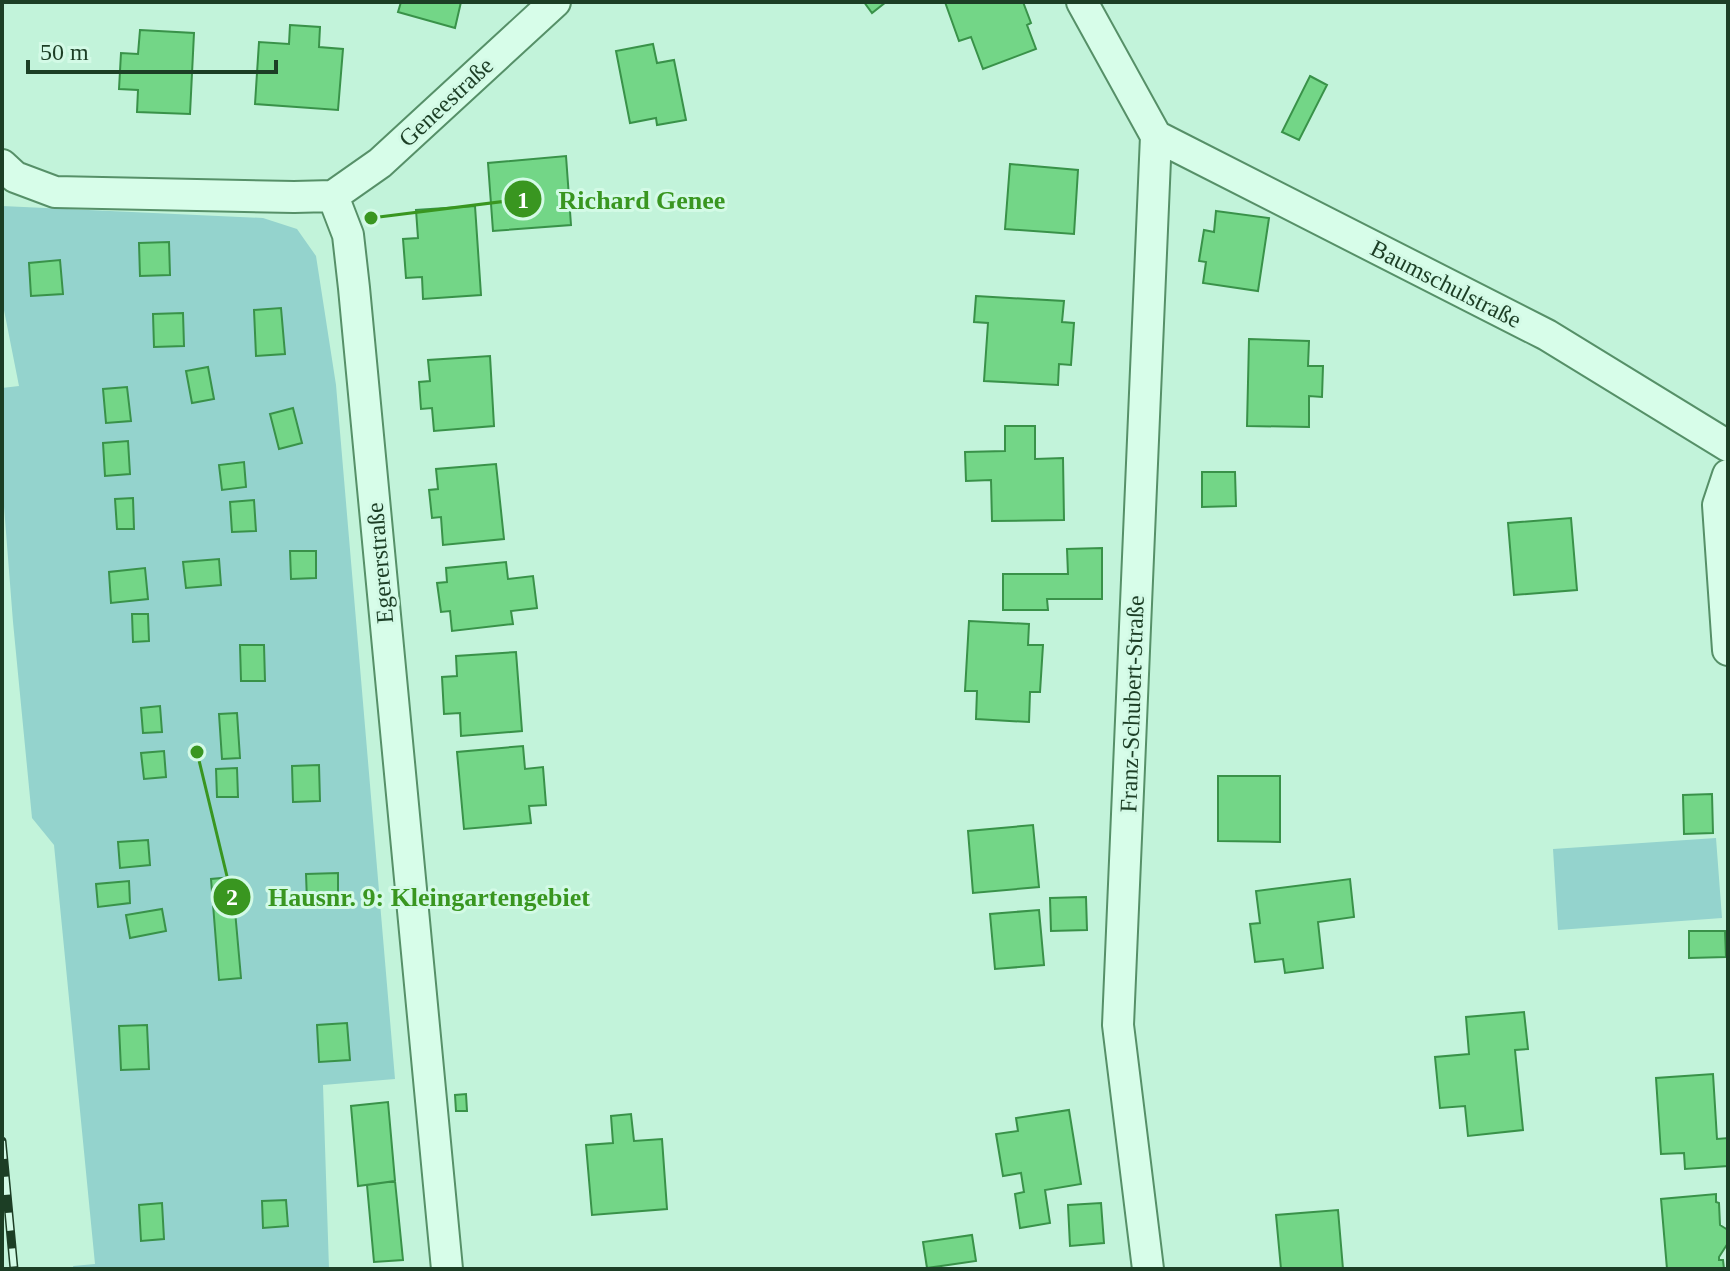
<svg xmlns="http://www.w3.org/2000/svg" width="1730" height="1271" font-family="'Times New Roman',serif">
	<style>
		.green { fill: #94d3cd }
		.building { fill: #73d687; stroke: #399249; stroke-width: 2 }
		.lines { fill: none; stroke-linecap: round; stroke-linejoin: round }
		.street-casing { stroke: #569068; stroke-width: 34 }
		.street { stroke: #d7fde9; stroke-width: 30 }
		.rail-casing { stroke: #1c3e25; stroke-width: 9 }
		.rail { stroke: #d3fae6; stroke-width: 6; stroke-dasharray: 18; stroke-linecap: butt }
		.labels { text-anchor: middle; stroke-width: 6; stroke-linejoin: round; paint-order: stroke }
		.street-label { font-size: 24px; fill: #1c3e25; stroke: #d3fae6 }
		.leader { fill: none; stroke: #399620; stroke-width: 3 }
		.callout-dot { fill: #399620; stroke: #d3fae6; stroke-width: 3 }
		.mark-label { font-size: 24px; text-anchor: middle; font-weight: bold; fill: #fff }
		.callout-label { font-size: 26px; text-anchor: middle; font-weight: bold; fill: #399620; stroke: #d3fae6; stroke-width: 6; stroke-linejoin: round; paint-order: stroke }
	</style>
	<rect width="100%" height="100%" fill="#c2f3da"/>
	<path class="green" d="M2,206L263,218L297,229L316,256L336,385L395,1079L323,1085L329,1269H74L73,1266L95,1264L54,845L32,818L13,622L2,481V388L19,386L2,300Z
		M1716,838L1722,918L1558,930L1553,849Z"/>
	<path class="building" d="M401,2H461L455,28L398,12Z
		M864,2H886L872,13Z
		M945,2H1023L1031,23L1027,25L1036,49L983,69L971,37L959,41Z
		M290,25L320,27L319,47L343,49L338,110L255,104L259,42L289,44Z
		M140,30L194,33L190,114L137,112L138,90L119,89L121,53L138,54Z
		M653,44L657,63L674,60L686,120L657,125L656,118L630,123L616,51Z
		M1310,76L1327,85L1299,140L1282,132Z
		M566,156L571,225L493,231L488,163Z
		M1010,164L1078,170L1074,234L1005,229Z
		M475,206L481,295L423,299L422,277L406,278L403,239L418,238L416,210Z
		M1216,211L1269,218L1258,291L1203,283L1206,262L1199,261L1204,230L1214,232Z
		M169,242L170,275L140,276L139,243Z
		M60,260L63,294L31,296L29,263Z
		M976,296L1064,301L1062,322L1074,323L1071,365L1059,364L1058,385L984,381L988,323L974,322Z
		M281,308L285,354L256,356L254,310Z
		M183,313L184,346L154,347L153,314Z
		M1249,339L1309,341L1308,366H1323L1322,397L1309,396V427L1247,426Z
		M490,356L494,426L434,431L432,408L421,409L419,382L430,381L428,360Z
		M208,367L214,399L192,403L186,371Z
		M127,387L131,421L106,423L103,389Z
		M293,408L302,443L279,449L270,414Z
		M1005,426H1035V459L1063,458L1064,520L992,521L991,480L966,481L965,452L1005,451Z
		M128,441L130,474L105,476L103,443Z
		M244,462L246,487L222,490L219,465Z
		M496,464L504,539L443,545L441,517L432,518L429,490L438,489L436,469Z
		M1202,472H1235L1236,506L1202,507Z
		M133,498L134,529H117L115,499Z
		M254,500L256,531L232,532L230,502Z
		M1571,518L1577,590L1514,595L1508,523Z
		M1102,548V599H1047L1048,610H1003V574H1068L1067,549Z
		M290,551H316V578L291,579Z
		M219,559L221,585L186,588L183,562Z
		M506,562L508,579L533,576L537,608L511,611L513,624L452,631L450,611L441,612L437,583L447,582L446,568Z
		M145,568L148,599L111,603L109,572Z
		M132,614H148L149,641L133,642Z
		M969,621L1029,624L1028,645H1043L1040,692H1030L1029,722L976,719L977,691H965Z
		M240,645H264L265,681H241Z
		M516,652L522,731L461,736L460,713L444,714L442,677L457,676L456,656Z
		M160,706L162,732L143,733L141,708Z
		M237,713L240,758L222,759L219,714Z
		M523,746L525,769L543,767L546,805L529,806L531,823L464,829L457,752Z
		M164,751L166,777L144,779L141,753Z
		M319,765L320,801L293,802L292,766Z
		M237,768L238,797H217L216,769Z
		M1218,776H1280V842L1218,841Z
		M1712,794L1713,833L1684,834L1683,795Z
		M1033,825L1039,887L973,893L968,831Z
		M148,840L150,865L120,868L118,842Z
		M338,873V899L307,901L306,874Z
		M232,877L241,978L219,980L211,879Z
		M1350,879L1354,917L1318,922L1323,968L1285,973L1283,959L1255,962L1250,924L1260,923L1256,891Z
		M129,881L130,903L98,907L96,884Z
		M1086,897L1087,930L1051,931L1050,898Z
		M162,909L166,931L130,938L126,915Z
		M1039,910L1044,965L995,969L990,914Z
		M1689,931H1725L1726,957L1689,958Z
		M1524,1012L1528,1049L1515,1050L1523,1130L1468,1136L1465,1106L1440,1108L1435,1057L1469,1054L1466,1017Z
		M347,1023L350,1060L319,1062L317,1025Z
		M147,1025L149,1069L121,1070L119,1026Z
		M1713,1074L1717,1139L1728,1138V1166L1685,1169L1684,1153L1661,1154L1656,1078Z
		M466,1094L467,1111H456L455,1095Z
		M388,1102L395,1181L358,1186L351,1106Z
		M1069,1110L1081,1184L1045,1190L1050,1223L1020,1228L1015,1194L1024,1192L1021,1173L1003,1176L996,1134L1018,1131L1016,1118Z
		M631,1114L634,1141L662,1139L667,1209L592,1215L586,1145L613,1143L611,1116Z
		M395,1181L403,1260L374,1262L367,1185Z
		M1716,1194V1202L1719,1203L1720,1225L1728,1230V1243L1719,1257V1260H1723L1724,1269H1667L1661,1199Z
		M286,1200L288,1226L263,1228L262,1201Z
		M162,1203L164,1239L141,1241L139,1205Z
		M1101,1203L1104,1243L1070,1246L1068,1205Z
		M1338,1210L1343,1269H1281L1276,1215Z
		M972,1235L976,1261L927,1268L923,1242Z"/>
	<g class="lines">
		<g class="street-casing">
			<path id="street" d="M1082,2L1156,136
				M1156,136L1547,335L1728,446
				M2,165L15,177L55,192L294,197L333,196
				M333,196L348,235L354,288L447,1269
				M333,196L380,163L555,2
				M1728,475L1718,505L1728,650
				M1148,1269L1118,1025L1156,136"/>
		</g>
		<use href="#street" class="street"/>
		<g class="rail-casing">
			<path id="rail" d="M2,1141L14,1269"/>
		</g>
		<use href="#rail" class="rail"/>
	</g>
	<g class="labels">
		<g class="street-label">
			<text transform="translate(446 102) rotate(-43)" y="8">Geneestraße</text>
			<text transform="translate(1446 284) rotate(27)" y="8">Baumschulstraße</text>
			<text transform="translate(380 563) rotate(-95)" y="8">Egererstraße</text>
			<text transform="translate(1132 704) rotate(-88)" y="8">Franz-Schubert-Straße</text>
		</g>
	</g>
	<path class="leader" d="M371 218L523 199M197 752L232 897"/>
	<g class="callout-dot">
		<circle cx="371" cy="218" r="8"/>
		<circle cx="197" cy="752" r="8"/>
		<circle cx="523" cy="199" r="20"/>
		<circle cx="232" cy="897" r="20"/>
	</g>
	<g class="mark-label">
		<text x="523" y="208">1</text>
		<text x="232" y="905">2</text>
	</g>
	<g class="callout-label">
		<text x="642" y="209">Richard Genee</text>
		<text x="429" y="906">Hausnr. 9: Kleingartengebiet</text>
	</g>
	<rect width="1730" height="1271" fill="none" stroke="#1c3e25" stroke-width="8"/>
	<path d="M28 60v12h248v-12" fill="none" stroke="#1c3e25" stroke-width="4"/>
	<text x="40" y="60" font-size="24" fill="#1c3e25" stroke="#d3fae6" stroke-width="6" paint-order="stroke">50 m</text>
</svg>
